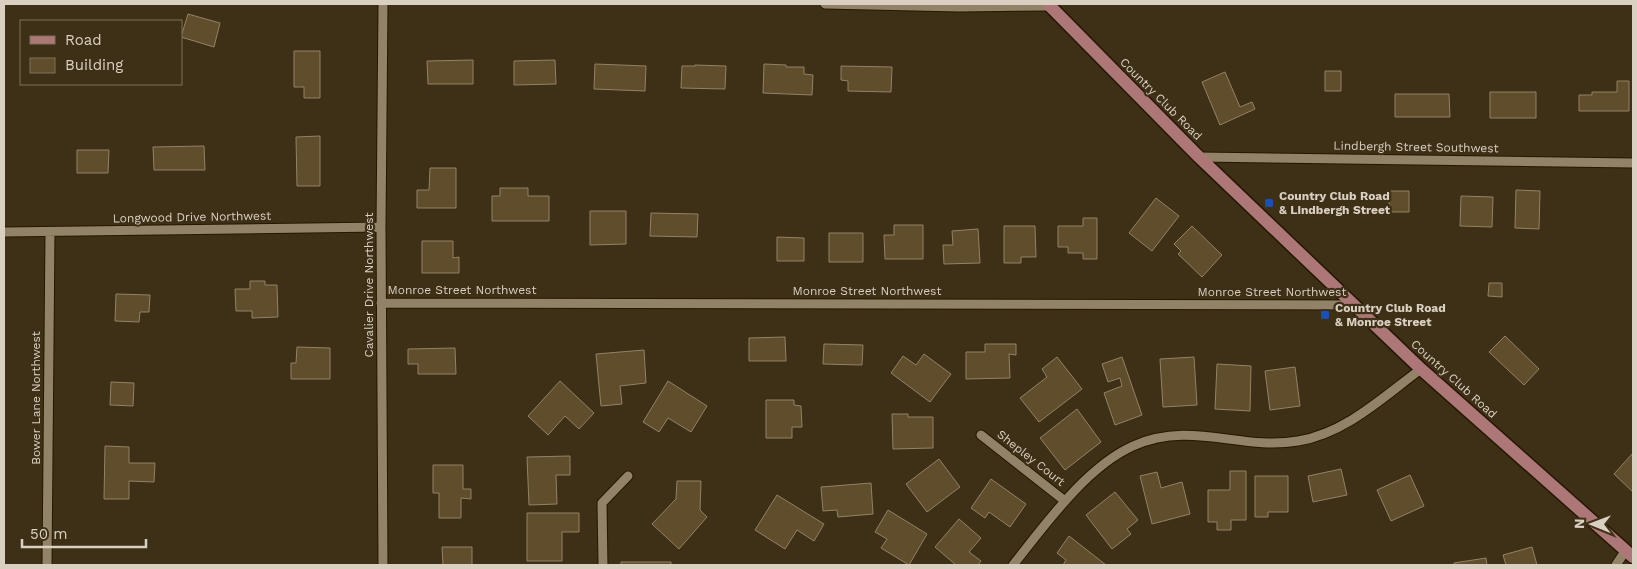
<svg xmlns="http://www.w3.org/2000/svg" width="1637" height="569" font-family="'Work Sans',sans-serif">
	<style>
		.building { fill: #604d2b; stroke: #928266 }
		.lines { fill: none; stroke-linecap: round; stroke-linejoin: round }
		.minor-casing { stroke: #251801; stroke-width: 11 }
		.major-casing { stroke: #251801; stroke-width: 15 }
		.minor { stroke: #928267; stroke-width: 9 }
		.major { stroke: #ad7778; stroke-width: 12 }
		.transit-dot { fill: #1a4fb4; stroke: #3e3017; stroke-width: 2 }
		.labels { text-anchor: middle; stroke-width: 4.5; stroke-linejoin: round; paint-order: stroke }
		.street-label { font-size: 12px; fill: #d9d0c2; stroke: #3e3017 }
		.poi-label { font-size: 12px; font-weight: bold; fill: #d9d0c2; stroke: #3e3017; text-anchor: start }
	</style>
	<rect width="100%" height="100%" fill="#3e3017"/>
	<path class="building" d="M188,14L220,23L214,47L181,37Z
		M294,51H320V98H304V87H294Z
		M473,60V84H428L427,61Z
		M555,60L556,84L514,85V61Z
		M595,64L646,66L645,91L594,89Z
		M764,64L786,65V67H804V74L813,75L812,95L763,93Z
		M695,65L726,66L725,89L681,88L682,66H695Z
		M841,66L892,67L891,92L848,91V81L841,80Z
		M1325,71H1341V91H1325Z
		M1225,72L1240,107L1252,102L1255,109L1220,125L1202,82Z
		M1617,81H1629V111H1579V95H1592V92H1617Z
		M1490,92H1536V118H1490Z
		M1395,94H1449L1450,117H1395Z
		M320,136V186H297L296,137Z
		M204,146L205,170H154L153,147Z
		M77,150H109L108,173H77Z
		M430,168H456V208H417V190H429Z
		M500,188H528V196H549V221H492V196H500Z
		M1516,190L1540,191L1539,229L1515,228Z
		M1389,191H1409V212H1389Z
		M1461,196L1493,197L1492,227L1460,226Z
		M1156,198L1179,216L1152,251L1129,233Z
		M590,211H626V244L590,245Z
		M651,213L698,214L697,237L650,236Z
		M1083,218H1097V259H1083V253H1068V247H1058V226H1083Z
		M894,225H923V259H885L884,235H894Z
		M1004,226H1035L1036,257H1021V263H1004Z
		M1192,226L1222,255L1202,277L1178,254L1181,251L1174,244Z
		M978,229L980,263L944,264L943,245H953L952,231Z
		M829,233H863V262H829Z
		M777,237L804,238V261H777Z
		M422,241H453V258L459,257V273H422Z
		M250,281H265V285H277L278,317L252,318V311H236L235,289H250Z
		M1489,283H1502V297L1488,296Z
		M116,294L150,295L149,312H140L139,322L115,321Z
		M1505,336L1539,369L1524,385L1489,352Z
		M785,337L786,361H749V338Z
		M824,344L863,345L862,365L823,364Z
		M985,344H1016V355L1009,354L1010,378L966,379V352H985Z
		M297,347L330,348V379H291V363H296Z
		M455,348L456,374H418V364H408V349Z
		M644,350L646,383L620,386L622,404L601,406L596,354Z
		M924,354L951,374L930,402L891,373L903,356L916,365Z
		M1057,357L1082,389L1039,422L1020,398L1047,377L1042,369Z
		M1122,357L1142,415L1115,425L1104,393L1122,386L1120,378L1108,382L1102,364Z
		M1194,357L1197,405L1163,407L1160,359Z
		M1217,364L1251,366L1250,411L1215,409Z
		M1295,367L1300,406L1270,410L1265,371Z
		M560,381L594,413L579,429L565,416L548,435L528,416Z
		M668,381L707,406L691,432L668,418L659,432L643,422Z
		M111,382L134,383L133,406L110,405Z
		M766,400H794V405L801,406L802,427H792V438H766Z
		M1077,409L1101,442L1065,470L1040,438Z
		M892,414H908V417H933V448L893,449Z
		M105,446L129,447V463H155L154,482L129,481V499H104Z
		M1633,453V492L1614,474Z
		M570,456V475H556L557,504L529,505L527,457Z
		M939,459L960,487L927,512L906,484Z
		M433,465H463V489H471V499L461,498V518H439V493H433Z
		M1341,469L1347,495L1313,502L1308,476Z
		M1230,471H1246V520H1231V530H1217V522H1208V490H1230Z
		M1157,472L1161,488L1182,482L1190,514L1152,524L1140,476Z
		M1410,475L1424,506L1391,521L1377,490Z
		M1255,476H1288V512H1268V517H1255Z
		M991,479L1026,504L1010,527L989,512L985,518L971,508Z
		M677,481H701L700,510L707,517L679,549L652,524L676,499Z
		M871,483L873,514L838,517L837,510L823,511L821,487Z
		M1115,492L1138,520L1127,529L1131,534L1112,549L1086,515Z
		M777,495L824,524L814,541L797,530L785,549L755,530Z
		M888,510L927,534L909,565L881,548L887,539L875,532Z
		M527,513H579V532H562V561H527Z
		M959,519L981,538L969,552L981,561L978,565H956L935,547Z
		M1069,536L1106,565H1063L1066,560L1057,553Z
		M442,547H472V565H443Z
		M1532,547L1537,565H1506L1503,555Z
		M1486,558L1487,565H1454V563Z
		M621,562H671V565H621Z"/>
	<g class="lines">
		<g class="minor-casing">
			<path id="minor" d="M825,4L959,7L1050,6
				M1199,157L1633,163
				M4,232L381,227
				M381,303L1354,305
				M981,435L1065,501
				M47,565L50,232
				M383,565L381,227L383,4
				M603,565L602,503L628,476
				M1013,565C1045,525 1086,467 1133,446C1192,420 1240,451 1298,441C1346,433 1383,397 1421,369
				M1616,565L1626,550"/>
		</g>
		<g class="major-casing">
			<path id="major" d="M1048,4L1199,157L1421,369L1633,557"/>
		</g>
		<use href="#minor" class="minor"/>
		<use href="#major" class="major"/>
	</g>
	<g class="transit-dot">
		<rect x="1264" y="198" width="10" height="10" rx="2.5"/>
		<rect x="1320" y="310" width="10" height="10" rx="2.5"/>
	</g>
	<g class="labels">
		<g class="street-label">
			<text transform="translate(1161 99) rotate(45)" y="4">Country Club Road</text>
			<text transform="translate(1416 147) rotate(1)" y="4">Lindbergh Street Southwest</text>
			<text transform="translate(192 217) rotate(-1)" y="4">Longwood Drive Northwest</text>
			<text transform="translate(369 285) rotate(-90)" y="4">Cavalier Drive Northwest</text>
			<text x="462" y="294">Monroe Street Northwest</text>
			<text x="867" y="295">Monroe Street Northwest</text>
			<text x="1272" y="296">Monroe Street Northwest</text>
			<text transform="translate(1454 379) rotate(42)" y="4">Country Club Road</text>
			<text transform="translate(36 398) rotate(-90)" y="4">Bower Lane Northwest</text>
			<text transform="translate(1031 458) rotate(38)" y="4">Shepley Court</text>
		</g>
		<g class="poi-label">
			<text x="1279" y="200">Country Club Road<tspan x="1279" dy="14">&amp; Lindbergh Street</tspan></text>
			<text x="1335" y="312">Country Club Road<tspan x="1335" dy="14">&amp; Monroe Street</tspan></text>
		</g>
	</g>
	<rect width="1637" height="569" fill="none" stroke="#d9d0c2" stroke-width="10"/>
	<rect x="20" y="20" width="162" height="65" fill="#3e3017" stroke="#7c705b"/>
	<rect x="30" y="36" width="25" height="8" fill="#ad7778" stroke="#7c705b"/>
	<text x="65" y="45" font-size="15" fill="#d9d0c2">Road</text>
	<rect x="30" y="58" width="25" height="15" fill="#604d2b" stroke="#7c705b"/>
	<text x="65" y="70" font-size="15" fill="#d9d0c2">Building</text>
	<g transform="translate(1592 524) rotate(271)" stroke="#3e3017" stroke-width="4" paint-order="stroke">
	<path d="M0-4L9 19L0 12L-9 19Z" fill="#d9d0c2"/>
	<text y="-8" font-size="14" font-weight="bold" text-anchor="middle" fill="#d9d0c2">N</text>
	</g>
	<path d="M22 539v8h124v-8" fill="none" stroke="#d9d0c2" stroke-width="2.5"/>
	<text x="30" y="539" font-size="15" fill="#d9d0c2" stroke="#3e3017" stroke-width="4" paint-order="stroke">50 m</text>
</svg>
